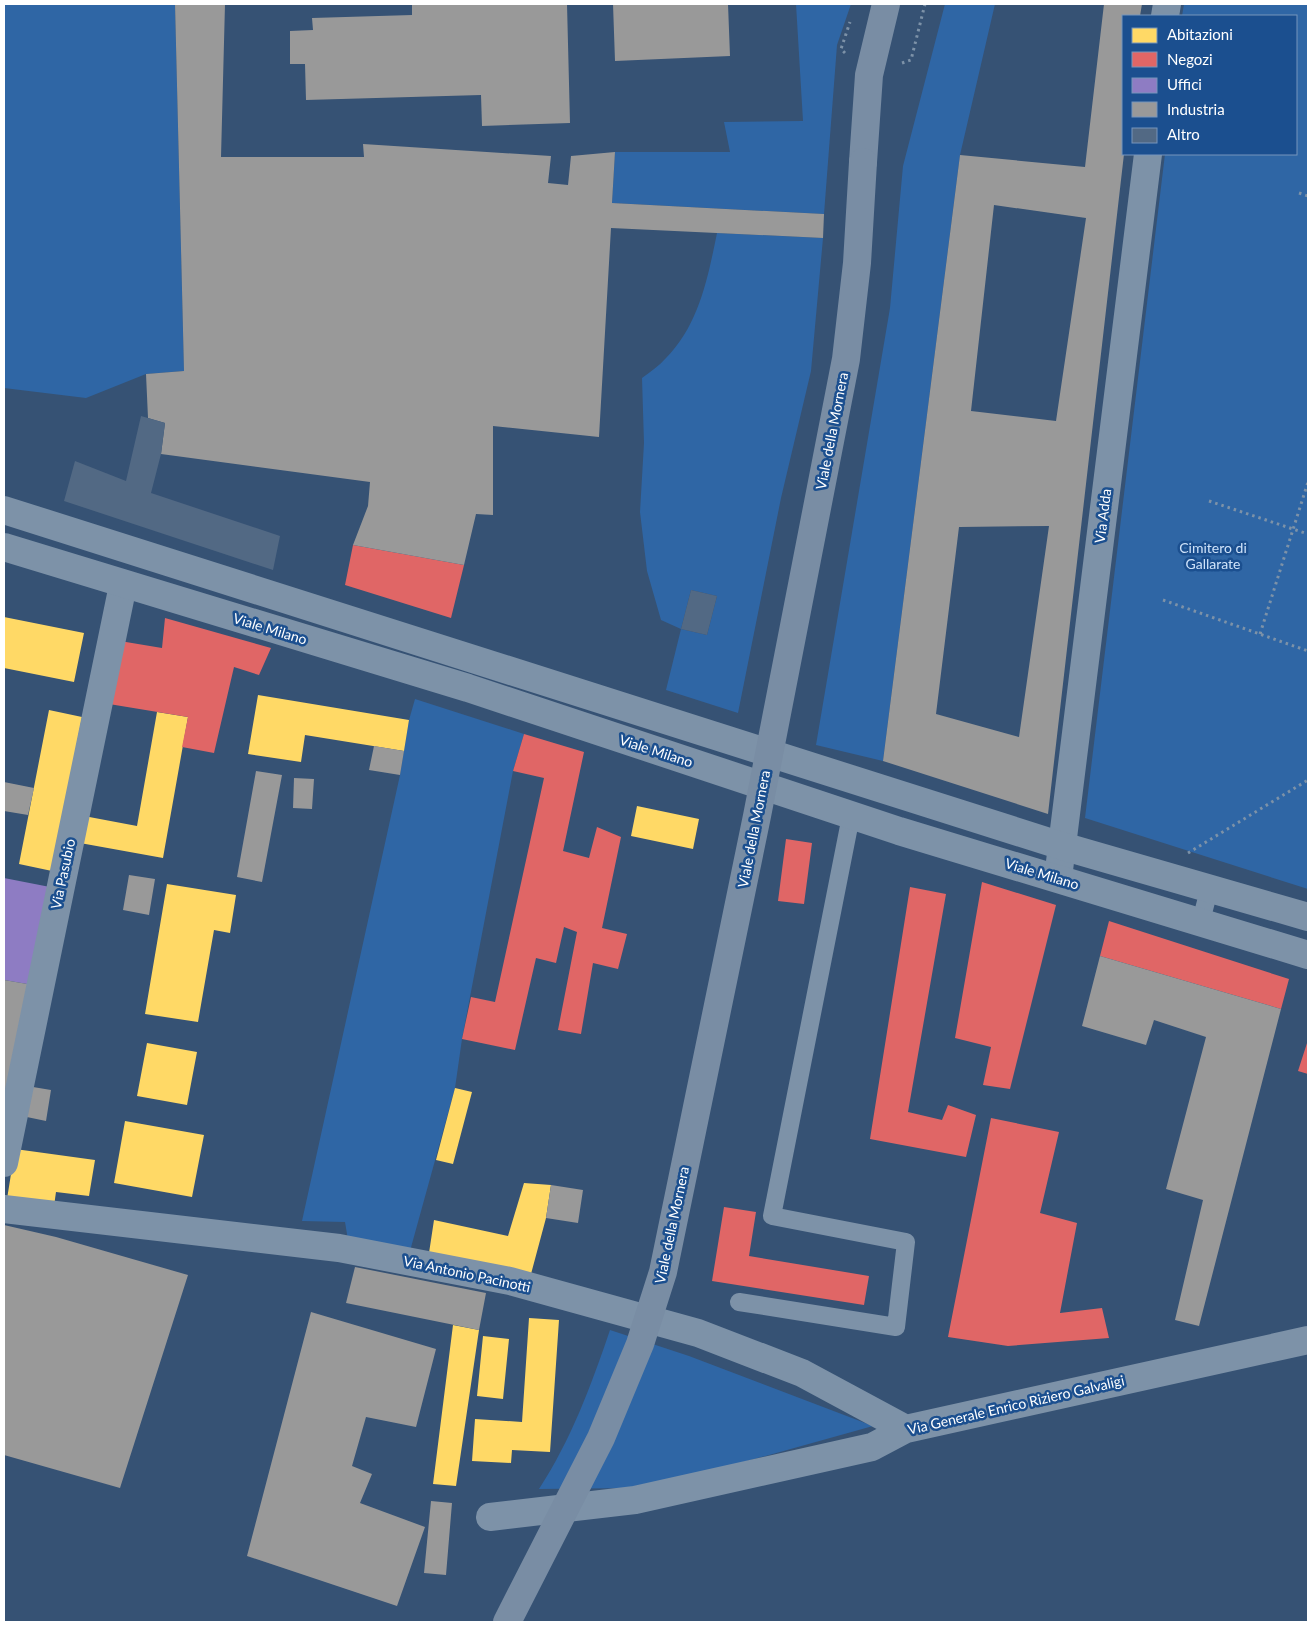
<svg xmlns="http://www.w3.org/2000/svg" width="1312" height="1626" font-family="Lato,sans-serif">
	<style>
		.green { fill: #2f66a5; fill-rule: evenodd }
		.homes { fill: #ffd966 }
		.shops { fill: #e06666 }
		.offices { fill: #8e7cc3 }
		.industry { fill: #999; fill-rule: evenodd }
		.building { fill: #526984 }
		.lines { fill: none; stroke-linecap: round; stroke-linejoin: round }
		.path { stroke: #7d92a8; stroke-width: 3; stroke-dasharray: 2.5 4; stroke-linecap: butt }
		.service { stroke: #7d92a8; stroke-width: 18 }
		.minor { stroke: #7d92a8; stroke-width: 28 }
		.tertiary { stroke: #7d92a8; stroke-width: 28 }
		.secondary { stroke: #798da4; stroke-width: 28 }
		.secondary-bridge { stroke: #798da4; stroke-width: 28 }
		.labels { text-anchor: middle; stroke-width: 5; stroke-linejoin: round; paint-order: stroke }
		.street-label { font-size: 14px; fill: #fff; stroke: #1b4f8f }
		.park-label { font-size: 14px; fill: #cfe3fa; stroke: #1b4f8f }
	</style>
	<rect width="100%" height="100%" fill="#365274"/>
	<path class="green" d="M4,4H175L184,371L146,374L86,398L4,388Z
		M796,4H851L837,45L824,214L612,203L615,152H730L724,122L803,121Z
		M945,4H995L960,155L883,761L816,745L890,308L903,166Z
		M1184,4H1308V889L1085,818L1165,154H1296V16H1182Z
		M717,233L823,238L811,371L781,498L738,713L666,690L681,629L661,620L647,571L640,512L644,443L642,378C650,372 659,366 666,358C699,325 708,277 717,233ZM691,590L717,596L707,635L681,629Z
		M415,699L524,734L513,771L462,1039L455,1088L410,1251L348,1240L345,1222L302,1221L400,775L409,720Z
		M610,1330L689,1356L873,1426L672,1482L633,1488L539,1489C571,1440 591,1386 610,1330Z"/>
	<path class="homes" d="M4,617L84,633L74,682L4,668Z
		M258,695L409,720L404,751L305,735L301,762L248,754Z
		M49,710L82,717L52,871L19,864Z
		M157,712L188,717L163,858L80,843L84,816L137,826Z
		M637,806L699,819L693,849L631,836Z
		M167,884L236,895L230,933L214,930L198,1022L145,1014Z
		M147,1043L197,1052L187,1105L137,1096Z
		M455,1088L472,1092L453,1164L436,1160Z
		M125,1121L204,1135L192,1197L114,1183Z
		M15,1149L95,1160L89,1196L56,1192L54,1206L7,1199Z
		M524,1183L551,1185L546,1218L531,1274L429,1253L434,1220L508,1236Z
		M529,1318L559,1320L550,1452L512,1450L511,1463L472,1461L475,1419L522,1422Z
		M453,1325L479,1330L456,1486L433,1484Z
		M483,1336L509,1339L503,1399L477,1396Z"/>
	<path class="shops" d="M353,545L464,565L451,618L345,585Z
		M165,618L271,648L259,675L234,667L214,753L182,747L188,717L109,704L120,641L162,648Z
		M524,734L584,752L563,851L589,858L597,827L621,837L602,928L627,934L618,969L593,963L581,1034L558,1030L577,932L564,927L556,963L536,958L515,1050L462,1039L471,997L495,1002L544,778L513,771Z
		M786,839L812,843L804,904L778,901Z
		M982,882L1056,905L1010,1089L983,1085L991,1047L955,1038Z
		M910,887L946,894L908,1112L942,1120L948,1105L976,1115L966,1157L870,1139Z
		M1109,921L1289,979L1281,1009L1100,956Z
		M1308,1040V1074L1298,1071Z
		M991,1118L1059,1132L1040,1213L1077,1223L1060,1313L1102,1308L1109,1338L1008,1346L948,1337Z
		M724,1207L756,1212L749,1256L869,1276L864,1305L712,1281Z"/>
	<path class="offices" d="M4,878L50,887L33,985L4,980Z"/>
	<path class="industry" d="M175,4H225L221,157H364L363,144L551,156L548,183L568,185L571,156L615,152L612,203L824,214L823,238L611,228L599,437L493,426V515L476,514L464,565L353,545L368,506L370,482L161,454L165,423L148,418L146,374L184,371Z
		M412,4H567L570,123L482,126L481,95L306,100L305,64H290V31L313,30L312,18L412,15Z
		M613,4H728L730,56L615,61Z
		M1104,4H1142L1140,16H1123L1124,154L1048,814L883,761L960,155L1085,167ZM994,205L1086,218L1056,421L971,411ZM1049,526L1019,737L936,714L959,527Z
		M374,746L404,751L400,775L369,770Z
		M256,771L282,775L262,882L237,877Z
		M294,778L314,779L312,809L293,808Z
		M4,782L34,788L28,815L4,811Z
		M129,875L155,879L149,915L123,910Z
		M1100,956L1281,1009L1199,1326L1175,1320L1203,1200L1166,1189L1206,1037L1154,1020L1146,1045L1082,1026Z
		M4,980L33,985L4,1110Z
		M27,1086L51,1090L46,1121L22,1116Z
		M551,1185L583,1190L578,1223L546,1218Z
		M4,1225L56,1237L188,1275L120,1488L4,1455Z
		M355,1267L486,1293L479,1330L346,1303Z
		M311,1312L436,1349L416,1427L366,1417L352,1466L372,1474L360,1503L425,1527L397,1606L247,1556Z
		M431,1501L452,1503L446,1575L424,1573Z"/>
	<path class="building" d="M141,416L165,423L161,454L151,493L280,536L273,570L64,501L75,461L126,481Z
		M691,590L717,596L707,635L681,629Z"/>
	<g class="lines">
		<path class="path" d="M845,53L841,49L850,22
			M902,63L911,60L925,4
			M1299,193L1308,196
			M1209,501L1308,534
			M1163,600L1308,651
			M1260,634L1308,482
			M1188,853L1308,780"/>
		<path class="service" d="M1201,921L1209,890
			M739,1302L896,1327L906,1242L772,1216L851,816"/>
		<path class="minor" d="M1165,16L1167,4
			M1058,878L1148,154
			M4,1163L123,585
			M4,1209L339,1248L510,1281L698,1333L802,1373L906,1429
			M490,1517L635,1500L872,1447L906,1429L1308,1340"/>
		<path class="tertiary" d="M4,510L1062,846L1308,917
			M4,547L468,688L899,831L1308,955"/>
		<path class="secondary" d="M863,162L869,75L886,4"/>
		<path class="secondary-bridge" d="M507,1622L601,1438L640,1344L663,1272L757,816L846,359L857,263L863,162"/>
	</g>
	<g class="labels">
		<g class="street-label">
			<text transform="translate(832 431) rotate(-79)" y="5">Viale della Mornera</text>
			<text transform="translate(1103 516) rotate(-83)" y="5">Via Adda</text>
			<text transform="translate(270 629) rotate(17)" y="5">Viale Milano</text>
			<text transform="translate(656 751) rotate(18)" y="5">Viale Milano</text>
			<text transform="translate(754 829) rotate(-79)" y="5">Viale della Mornera</text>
			<text transform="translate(63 874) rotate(-78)" y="5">Via Pasubio</text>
			<text transform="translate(1042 874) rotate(17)" y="5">Viale Milano</text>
			<text transform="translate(672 1225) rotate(-78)" y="5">Viale della Mornera</text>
			<text transform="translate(467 1274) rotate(12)" y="5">Via Antonio Pacinotti</text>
			<text transform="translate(1016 1405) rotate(-13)" y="5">Via Generale Enrico Riziero Galvaligi</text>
		</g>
		<g class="park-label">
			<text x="1213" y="553">Cimitero di<tspan x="1213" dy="16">Gallarate</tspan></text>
		</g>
	</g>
	<rect width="1312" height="1626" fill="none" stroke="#ffffff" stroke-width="10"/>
	<rect x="1122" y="15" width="175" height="140" fill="#1b4f8f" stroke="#7695bc"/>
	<rect x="1132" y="28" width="25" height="15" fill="#ffd966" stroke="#7695bc"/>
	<text x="1167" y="40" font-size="15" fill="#ffffff">Abitazioni</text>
	<rect x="1132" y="52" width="25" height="15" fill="#e06666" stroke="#7695bc"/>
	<text x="1167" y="65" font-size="15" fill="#ffffff">Negozi</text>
	<rect x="1132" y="78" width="25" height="15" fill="#8e7cc3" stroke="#7695bc"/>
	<text x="1167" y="90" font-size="15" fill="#ffffff">Uffici</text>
	<rect x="1132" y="102" width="25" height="15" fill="#999999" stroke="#7695bc"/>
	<text x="1167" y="115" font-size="15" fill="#ffffff">Industria</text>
	<rect x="1132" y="128" width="25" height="15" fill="#526984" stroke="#7695bc"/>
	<text x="1167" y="140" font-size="15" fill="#ffffff">Altro</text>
</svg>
